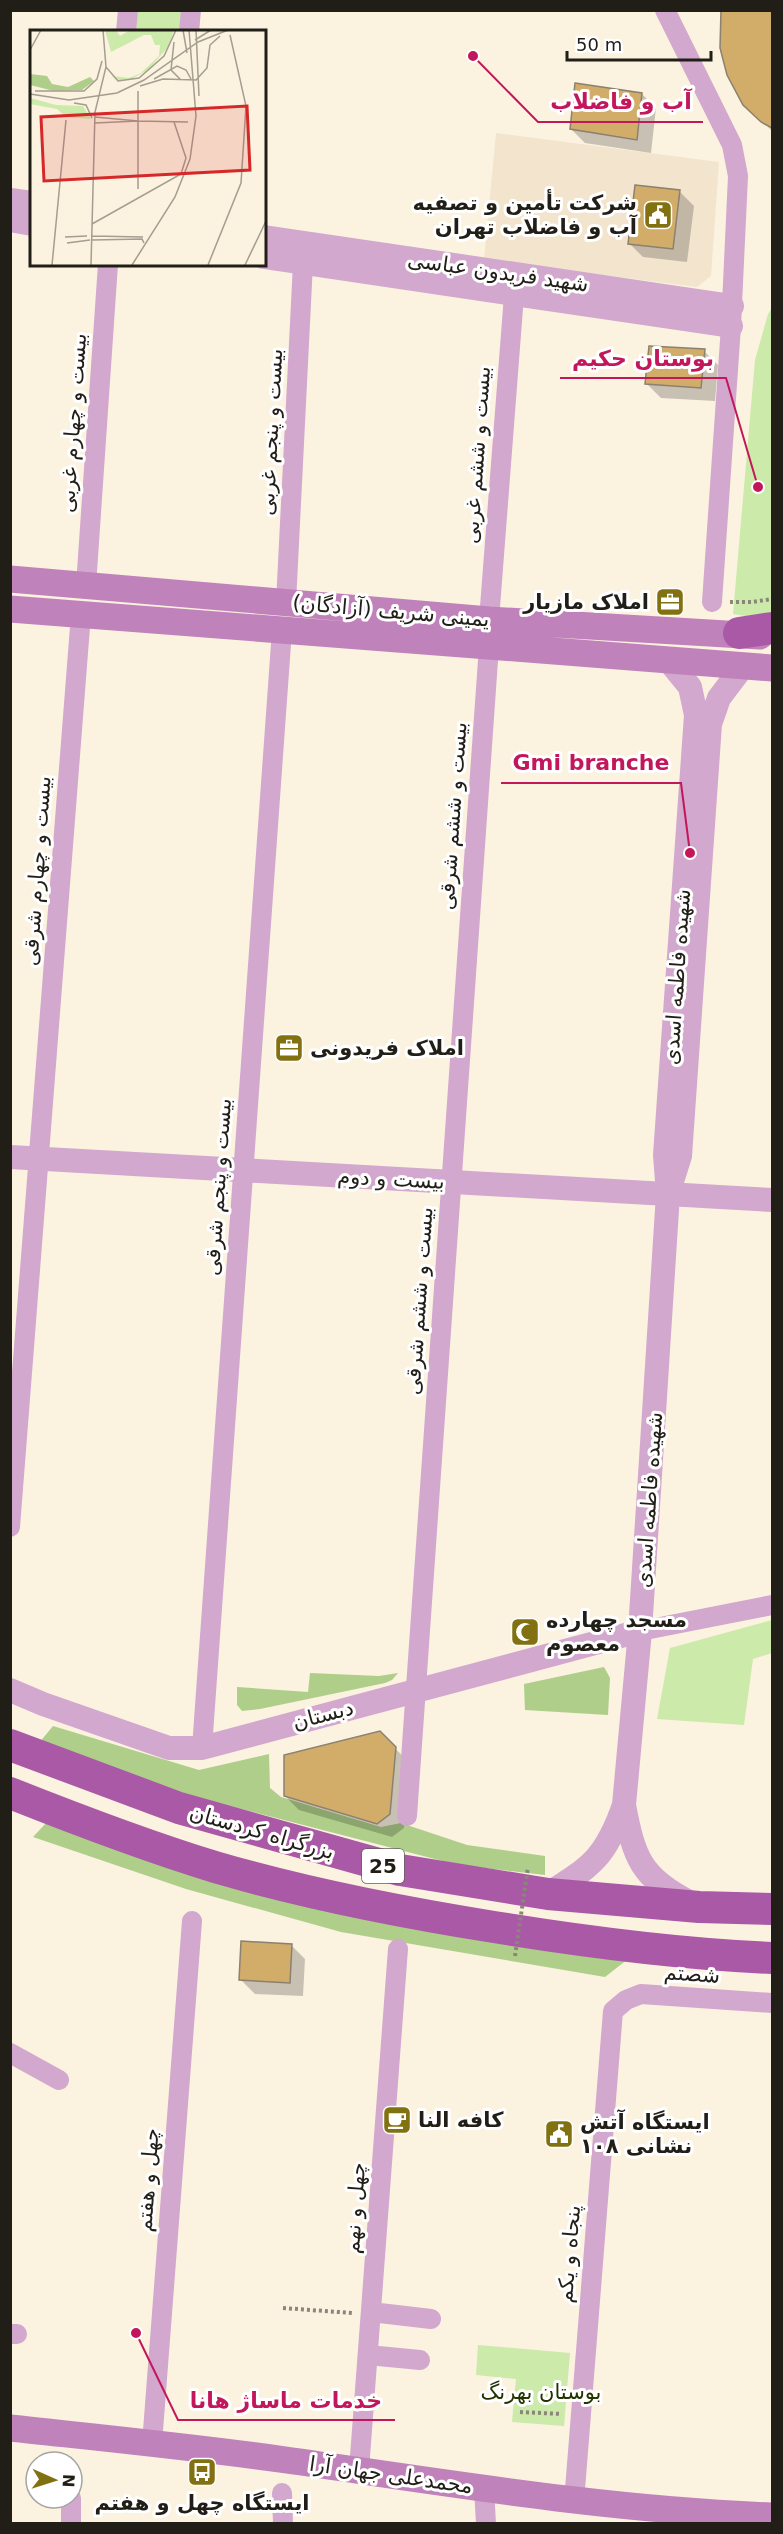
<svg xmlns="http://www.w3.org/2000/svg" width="783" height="2534" font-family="'DejaVu Sans','Noto Sans Arabic',sans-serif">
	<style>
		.built { fill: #f3e5cd }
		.green { fill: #cceaa9 }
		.forest { fill: #afce8a }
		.shadow { fill: #0003 }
		.building { fill: #d1ad69; stroke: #8a8171; stroke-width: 1.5 }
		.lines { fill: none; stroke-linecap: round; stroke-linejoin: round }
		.path { stroke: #8c867a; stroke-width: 4; stroke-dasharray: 3 3; stroke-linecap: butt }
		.minor { stroke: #d2a8ce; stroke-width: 20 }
		.tertiary { stroke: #d2a8ce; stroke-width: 24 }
		.secondary { stroke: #c082ba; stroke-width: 27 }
		.trunk { stroke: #aa59a6; stroke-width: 32 }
		.path-bridge { stroke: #8c867a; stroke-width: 4; stroke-dasharray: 3 3; stroke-linecap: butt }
		.labels { text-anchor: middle; stroke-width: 6; stroke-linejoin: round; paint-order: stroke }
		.shield { fill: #fff; stroke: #64625d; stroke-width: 1.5 }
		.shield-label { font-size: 20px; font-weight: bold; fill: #211e18 }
		.poi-label { font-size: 21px; font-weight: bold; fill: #211e18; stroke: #fff; text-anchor: start }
		.street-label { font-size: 21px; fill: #211e18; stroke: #fff }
		.park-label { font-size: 21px; fill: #223402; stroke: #fff }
		.inset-road { fill: none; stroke: #a49d90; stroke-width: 1.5 }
		.view { fill: #d62828; fill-opacity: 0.15; stroke: #d62828; stroke-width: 3 }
		.inset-edge { fill: none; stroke: #211e18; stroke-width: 3 }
		.leader { fill: none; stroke: #c2185b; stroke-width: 2 }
		.callout-dot { fill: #c2185b; stroke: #fff; stroke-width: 2 }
		.callout-label { font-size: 22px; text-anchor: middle; font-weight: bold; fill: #c2185b; stroke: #fff; stroke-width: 6; stroke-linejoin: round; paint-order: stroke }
	</style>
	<rect width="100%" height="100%" fill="#fbf2e0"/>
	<path class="built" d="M496,133L719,162L711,276L697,287L484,260Z"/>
	<path class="green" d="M137,11H185L183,31L136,32Z
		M772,308V619L770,620L733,614L755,360L768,314Z
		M772,1620V1653L753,1659L744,1725L657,1719L670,1648Z
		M478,2345L570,2353L564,2426L512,2422L516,2379L476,2375Z"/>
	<path class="forest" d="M604,1667L610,1678L608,1715L525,1710L524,1684Z
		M310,1673L379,1676L398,1673L392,1680L385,1683L260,1709L242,1711L237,1705V1687L308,1692Z
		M53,1726L199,1770L269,1754L270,1788L281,1797L381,1827L401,1823L467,1845L545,1856V1875L458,1865L199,1798L39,1743Z
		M47,1822L628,1959L605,1977L341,1932L186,1889L33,1837Z"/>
	<path class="shadow" d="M723,10H772V131L745,104L721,48Z
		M642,94L656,108L651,153L585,143L571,129Z
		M680,192L694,206L687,262L643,257L629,243Z
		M704,351L718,365L715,401L661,398L647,384Z
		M379,1733L409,1762L404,1828L392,1837L299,1810L285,1796Z
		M291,1945L305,1959L303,1996L255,1994L241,1980Z"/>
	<path class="building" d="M721,10H772V128L761,122L743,105L727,75L720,48Z
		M575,83L642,93L637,140L570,129Z
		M635,185L680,190L673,249L628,244Z
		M649,346L705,349L701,388L645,384Z
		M380,1731L396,1747L390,1814L377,1824L284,1796V1755Z
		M241,1941L292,1944L290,1983L239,1980Z"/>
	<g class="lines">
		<path class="path" d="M730,602H752L772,599
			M283,2308L352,2313
			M520,2412L562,2414"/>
		<path class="minor" d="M665,10L732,145L738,176L731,326L712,602
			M126,32L128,10
			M189,32L191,10
			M86,586L108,264
			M286,603L303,263
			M489,620L514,295
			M10,1527L81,614
			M640,1631L772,1605
			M202,1748L282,630
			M407,1816L489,646
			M10,2053L59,2080
			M371,2312L431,2319
			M10,2334H17
			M368,2355L420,2360
			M152,2444L192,1921
			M359,2470L398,1949
			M484,2488L486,2524
			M282,2493L283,2524
			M71,2498V2524
			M574,2502L613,2011L626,2000L641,1994L772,2003"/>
		<path class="tertiary" d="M10,200L32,203
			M10,220L32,224
			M264,237L732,306
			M264,257L731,326
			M668,660L690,687L696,715L665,1155L668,1194L680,1156L710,724L719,698L744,665
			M10,1157L772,1200
			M10,1690L43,1704L169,1748H202L640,1631
			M624,1805L640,1631L668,1194
			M548,1894C592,1866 606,1857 624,1805C634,1858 641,1878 691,1903"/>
		<path class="secondary" d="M10,579L489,620L760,636
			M10,609L772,668
			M10,2428C102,2438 194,2447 286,2460C448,2483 609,2510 772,2516"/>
		<path class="trunk" d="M739,633L772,628
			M10,1745L179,1808L400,1870L548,1894L699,1907L772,1909
			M10,1793C78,1820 146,1846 215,1867C307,1894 400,1912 494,1927C586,1942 679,1954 772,1958"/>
		<path class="path-bridge" d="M515,1956L528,1867"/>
	</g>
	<defs>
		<g id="civic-square" transform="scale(1.5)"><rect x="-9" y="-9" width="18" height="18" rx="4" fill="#827111" stroke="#fff"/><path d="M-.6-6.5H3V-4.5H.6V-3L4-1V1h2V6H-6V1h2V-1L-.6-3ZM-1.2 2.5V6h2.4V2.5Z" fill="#fff"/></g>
		<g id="office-square" transform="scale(1.5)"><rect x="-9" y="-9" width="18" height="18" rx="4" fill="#827111" stroke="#fff"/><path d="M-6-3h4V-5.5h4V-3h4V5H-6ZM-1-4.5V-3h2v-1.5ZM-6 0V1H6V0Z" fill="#fff"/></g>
		<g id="mosque-square" transform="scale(1.5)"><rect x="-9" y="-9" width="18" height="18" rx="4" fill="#827111" stroke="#fff"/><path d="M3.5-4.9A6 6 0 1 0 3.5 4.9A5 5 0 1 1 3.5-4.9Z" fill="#fff"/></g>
		<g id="cafe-square" transform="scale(1.5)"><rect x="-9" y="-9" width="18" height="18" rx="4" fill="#827111" stroke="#fff"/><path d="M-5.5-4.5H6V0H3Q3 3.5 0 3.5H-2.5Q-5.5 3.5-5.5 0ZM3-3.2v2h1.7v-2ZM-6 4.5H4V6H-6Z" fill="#fff"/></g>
		<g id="bus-square" transform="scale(1.5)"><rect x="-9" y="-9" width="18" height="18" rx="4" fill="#827111" stroke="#fff"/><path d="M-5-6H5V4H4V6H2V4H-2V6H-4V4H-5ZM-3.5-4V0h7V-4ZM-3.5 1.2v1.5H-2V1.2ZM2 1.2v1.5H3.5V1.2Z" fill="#fff"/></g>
	</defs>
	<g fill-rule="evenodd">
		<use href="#civic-square" x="658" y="215"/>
		<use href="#office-square" x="670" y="602"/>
		<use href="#office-square" x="289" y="1048"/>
		<use href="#mosque-square" x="525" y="1632"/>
		<use href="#cafe-square" x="397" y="2120"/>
		<use href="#civic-square" x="559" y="2134"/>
		<use href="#bus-square" x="202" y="2472"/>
	</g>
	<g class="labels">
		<rect class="shield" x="362" y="1849" width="42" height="34" rx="4.5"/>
		<g class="shield-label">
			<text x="383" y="1873">25</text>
		</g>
		<g class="poi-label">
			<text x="637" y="210" text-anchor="end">شركت تأمين و تصفيه<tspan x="637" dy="24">آب و فاضلاب تهران</tspan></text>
			<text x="649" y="609" text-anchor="end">املاک مازیار</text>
			<text x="310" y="1055">املاک فریدونی</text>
			<text x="546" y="1627">مسجد چهارده<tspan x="546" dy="24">معصوم</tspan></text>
			<text x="418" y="2127">کافه النا</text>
			<text x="580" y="2129">ایستگاه آتش<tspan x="580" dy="24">نشانی ۱۰۸</tspan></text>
			<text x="202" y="2510" text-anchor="middle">ایستگاه چهل و هفتم</text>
		</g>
		<g class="street-label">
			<text transform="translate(498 272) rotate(8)" y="7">شهید فریدون عباسی</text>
			<text transform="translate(73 423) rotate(-86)" y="7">بیست و چهارم غربی</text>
			<text transform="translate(271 432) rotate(-87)" y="7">بیست و پنجم غربی</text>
			<text transform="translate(477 455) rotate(-86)" y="7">بیست و ششم غربی</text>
			<text transform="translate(391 611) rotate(5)" y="7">یمینی شریف (آزادگان)</text>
			<text transform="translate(453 816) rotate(-86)" y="7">بیست و ششم شرقی</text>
			<text transform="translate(37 871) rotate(-86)" y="7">بیست و چهارم شرقی</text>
			<text transform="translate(677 977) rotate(-86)" y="7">شهیده فاطمه اسدی</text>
			<text transform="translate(391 1179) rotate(3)" y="7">بیست و دوم</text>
			<text transform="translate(218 1187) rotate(-86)" y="7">بیست و پنجم شرقی</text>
			<text transform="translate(419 1301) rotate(-86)" y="7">بیست و ششم شرقی</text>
			<text transform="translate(649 1500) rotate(-86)" y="7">شهیده فاطمه اسدی</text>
			<text transform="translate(323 1715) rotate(-15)" y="7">دبستان</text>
			<text transform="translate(262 1832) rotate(16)" y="7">بزرگراه کردستان</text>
			<text transform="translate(692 1974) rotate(4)" y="7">شصتم</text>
			<text transform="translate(148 2180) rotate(-86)" y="7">چهل و هفتم</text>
			<text transform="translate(355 2208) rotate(-86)" y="7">چهل و نهم</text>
			<text transform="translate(569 2254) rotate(-85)" y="7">پنجاه و یکم</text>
			<text transform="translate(391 2475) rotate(8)" y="7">محمدعلی جهان آرا</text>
		</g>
		<g class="park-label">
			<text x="541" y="2399">بوستان بهرنگ</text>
		</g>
	</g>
	<g transform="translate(30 30)">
		<rect width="236" height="236" fill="#fbf2e0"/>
		<path d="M75,0H86L90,6L100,0H144L138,17L118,40L101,49L90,51L82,46L99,48L111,43L129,26L130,15H125L121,5H114L81,22ZM0,68L26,75L53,76L61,89L36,87L27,79L0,74Z" fill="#cceaa9"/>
		<path d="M0,44L17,46L22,54L38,57L60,47L64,51L52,60L24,61L0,55Z" fill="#afce8a"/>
		<path class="inset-road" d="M153,0L157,23M166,0L169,66M165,10L181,0M144,12L141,40L151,50M0,20L11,0M76,37L88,51L109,48L134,26L146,0M124,49L147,36L156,40L161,49M110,56L133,49L166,50L177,38L180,15L190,6M5,61H54L67,49L72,31M0,64L39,70L87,63L114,50L168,12L198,0M44,73L56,75L62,88M65,87L108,91L65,93M108,91L158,92M108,159V61M62,194L151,144L156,128L144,92M62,206L113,207M35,207L57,206M62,210L112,209L114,213M37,213L60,210M22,235L36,90M61,235L65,82L76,37L73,0M102,235L145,167L160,129L166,86L159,0M178,235L211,153L216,76L200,5M215,235L236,191"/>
		<path class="view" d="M217,76L220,140L14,151L11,87Z"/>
		<rect width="236" height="236" class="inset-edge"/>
	</g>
	<path class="leader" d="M473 56L538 122H703M758 487L726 378H560M690 853L681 783H501M136 2333L178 2420H395"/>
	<g class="callout-dot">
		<circle cx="473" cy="56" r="6"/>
		<circle cx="758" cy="487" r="6"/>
		<circle cx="690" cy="853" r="6"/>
		<circle cx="136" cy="2333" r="6"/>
	</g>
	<g class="callout-label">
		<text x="621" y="109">آب و فاضلاب</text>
		<text x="643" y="366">بوستان حکیم</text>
		<text x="591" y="770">Gmi branche</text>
		<text x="286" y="2408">خدمات ماساژ هانا</text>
	</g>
	<rect width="783" height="2534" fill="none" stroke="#211e18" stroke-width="24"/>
	<g transform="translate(54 2480) rotate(93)"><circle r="28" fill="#ffffff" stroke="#a6a5a3" stroke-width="1.5"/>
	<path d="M0-4.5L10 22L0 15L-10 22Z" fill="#827111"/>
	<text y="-9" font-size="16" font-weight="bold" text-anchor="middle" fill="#211e18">N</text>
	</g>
	<path d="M567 51v9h144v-9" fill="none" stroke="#211e18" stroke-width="3"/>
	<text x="576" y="51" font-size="18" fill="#211e18" stroke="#ffffff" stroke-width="4.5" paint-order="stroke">50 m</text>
</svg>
